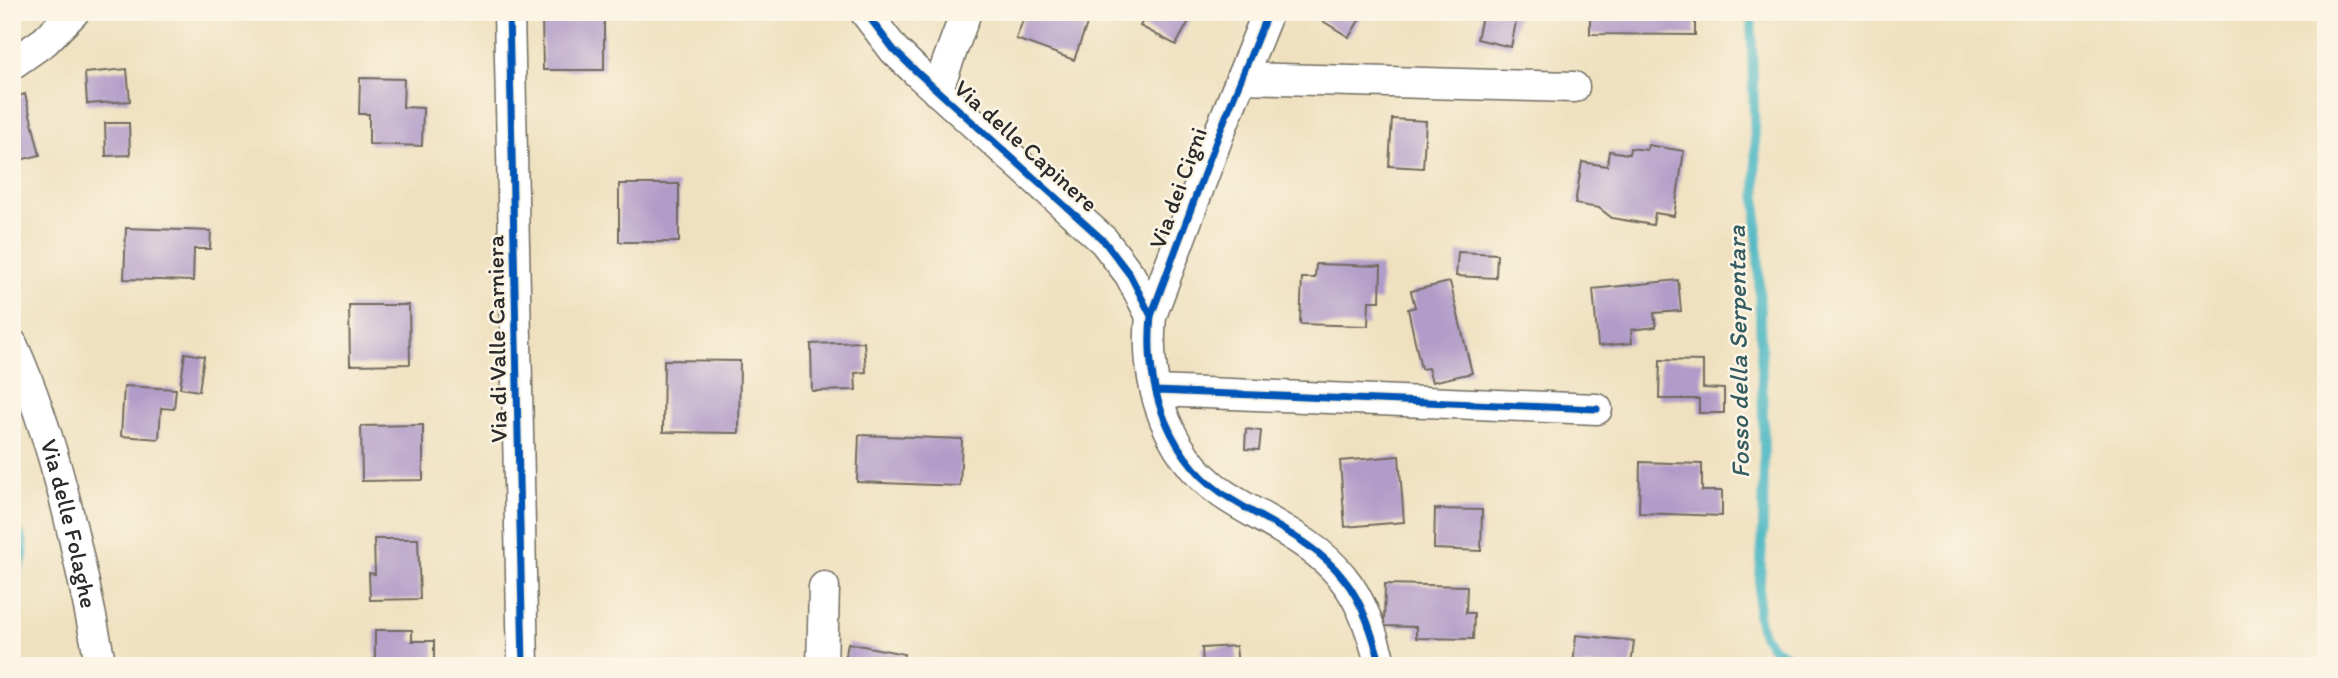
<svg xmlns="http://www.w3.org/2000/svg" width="2338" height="678" font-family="Itim,sans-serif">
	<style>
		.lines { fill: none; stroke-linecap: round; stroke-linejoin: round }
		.stream { stroke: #48b6c2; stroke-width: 10 }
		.building { fill: #b19bc8 }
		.street-casing { stroke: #706b5f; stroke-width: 33 }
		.street { stroke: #fff; stroke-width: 30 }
		.cycleway-casing { stroke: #fcf5e5; stroke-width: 11 }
		.cycleway { stroke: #0057b8; stroke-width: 7 }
		.labels { text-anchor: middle; stroke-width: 5; stroke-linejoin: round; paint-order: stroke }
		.street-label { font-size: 24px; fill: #2b2b2b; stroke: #fcf5e5 }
		.water-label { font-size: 26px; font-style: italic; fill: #355c60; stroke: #fcf5e5 }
	</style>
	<rect width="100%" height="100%" fill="#fcf5e5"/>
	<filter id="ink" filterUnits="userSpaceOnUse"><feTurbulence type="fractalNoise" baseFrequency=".0143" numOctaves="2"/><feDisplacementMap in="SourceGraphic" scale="14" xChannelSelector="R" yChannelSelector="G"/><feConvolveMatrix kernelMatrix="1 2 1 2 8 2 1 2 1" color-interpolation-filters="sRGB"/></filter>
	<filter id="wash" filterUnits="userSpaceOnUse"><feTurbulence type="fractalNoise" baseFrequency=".00686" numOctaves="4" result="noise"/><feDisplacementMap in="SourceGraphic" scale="28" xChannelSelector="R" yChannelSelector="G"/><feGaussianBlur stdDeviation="1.57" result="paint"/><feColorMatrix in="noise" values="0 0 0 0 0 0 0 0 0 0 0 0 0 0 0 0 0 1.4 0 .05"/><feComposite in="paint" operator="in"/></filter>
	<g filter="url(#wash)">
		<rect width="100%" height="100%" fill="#efe1c0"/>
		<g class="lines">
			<path class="stream" d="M1751,12L1764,449L1763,525L1758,616L1763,635L1774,649L1807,666
				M12,524C28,542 27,559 12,577"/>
		</g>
		<g id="blocks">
			<path class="building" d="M536,12H604V70H543L542,16H536Z
				M1026,12H1064L1088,21L1074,60L1016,39Z
				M1147,12H1194L1176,45L1140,26Z
				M1308,12H1364L1349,37Z
				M1483,12H1518L1511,47L1477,39Z
				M1590,12H1695V35L1590,34Z
				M127,69L130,101L87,104L85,73Z
				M360,78L404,79L403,107L423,108L422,146L369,144V114H359Z
				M25,94L40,155L12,162V98Z
				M1392,119L1426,121L1423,168L1389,166Z
				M105,123H129L130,155L106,156Z
				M1648,145L1684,151L1674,216L1655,213L1653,225L1612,218L1599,208L1575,204L1582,162L1607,166L1609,151L1629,154L1630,148L1647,150Z
				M619,184H679V242H619Z
				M126,228L211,231L210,249H194L193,281L124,279Z
				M1458,252L1497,254L1496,278L1456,276Z
				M1316,264L1381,266L1380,301H1369L1368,326L1300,324L1302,278H1315Z
				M1678,280L1681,311L1654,313L1656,327L1631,330L1632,343L1598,346L1593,289Z
				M1450,282L1472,373L1432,382L1428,368L1421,369L1408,309L1415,307L1411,291Z
				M349,305H409L410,364L350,365Z
				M864,342L866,372L855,373L856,390L812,391L811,344Z
				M185,353L204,356L199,391L180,388Z
				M664,360L740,361L739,433L663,432Z
				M1660,360L1703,361V388L1724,389V413H1699V399H1659Z
				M124,386L176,389L174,409L161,408L159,439L121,436Z
				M423,425V480L362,481L361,426Z
				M1246,429L1261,431L1259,450L1245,449Z
				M859,435L962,439L960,486L857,482Z
				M1399,456L1404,522L1345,527L1340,461Z
				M1640,462L1702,464V491H1722V516L1639,513Z
				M1435,509L1482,510L1481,551L1434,549Z
				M374,539H418L420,599L370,600L369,573L375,574Z
				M1385,584L1467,586L1466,613H1474L1473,639L1416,638V627L1384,626Z
				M375,630H412V641H434V666H375Z
				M1576,635L1634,641L1631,666H1573Z
				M848,643L904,654L902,666H844Z
				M1236,646L1238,666H1203L1202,648Z"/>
		</g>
	</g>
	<g filter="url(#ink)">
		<use href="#blocks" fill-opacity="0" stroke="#706b5f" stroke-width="2"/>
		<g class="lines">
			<g class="street-casing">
				<g id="street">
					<path d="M509,12L523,666"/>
					<path d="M865,12L894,50L919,74L1104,241L1130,275L1151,316"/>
					<path d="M1268,12L1220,131L1151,316C1144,388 1169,463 1234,501C1271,524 1316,543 1343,578C1363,602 1373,636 1381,666"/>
					<path d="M12,64L45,41L74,12"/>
					<path d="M1241,78L1574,87"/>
					<path d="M937,91L966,12"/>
					<path id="s1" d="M12,344C58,446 79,557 101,666"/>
					<path d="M1156,391L1597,409"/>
					<path d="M822,666L824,587"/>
				</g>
			</g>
			<use href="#street" class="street"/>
			<g class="cycleway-casing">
				<path id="cycleway" d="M509,12L523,666
					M865,12L894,50L919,74L1104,241L1130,275L1151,316
					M1268,12L1220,131L1151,316C1144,388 1169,463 1234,501C1271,524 1316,543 1343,578C1363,602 1373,636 1381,666
					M1156,391L1597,409"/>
			</g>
			<use href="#cycleway" class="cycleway"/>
		</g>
	</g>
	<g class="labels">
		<g class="street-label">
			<text transform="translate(1026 146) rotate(42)" y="8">Via delle Capinere</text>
			<text transform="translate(1178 188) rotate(-70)" y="8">Via dei Cigni</text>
			<text transform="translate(497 339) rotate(-91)" y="8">Via di Valle Carniera</text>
			<text dy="8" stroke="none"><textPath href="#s1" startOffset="189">Via delle Folaghe</textPath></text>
		</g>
		<g class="water-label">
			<text transform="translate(1738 352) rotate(-91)" y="9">Fosso della Serpentara</text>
		</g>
	</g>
	<rect width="2338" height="678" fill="none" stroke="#fcf5e5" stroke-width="42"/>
</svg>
